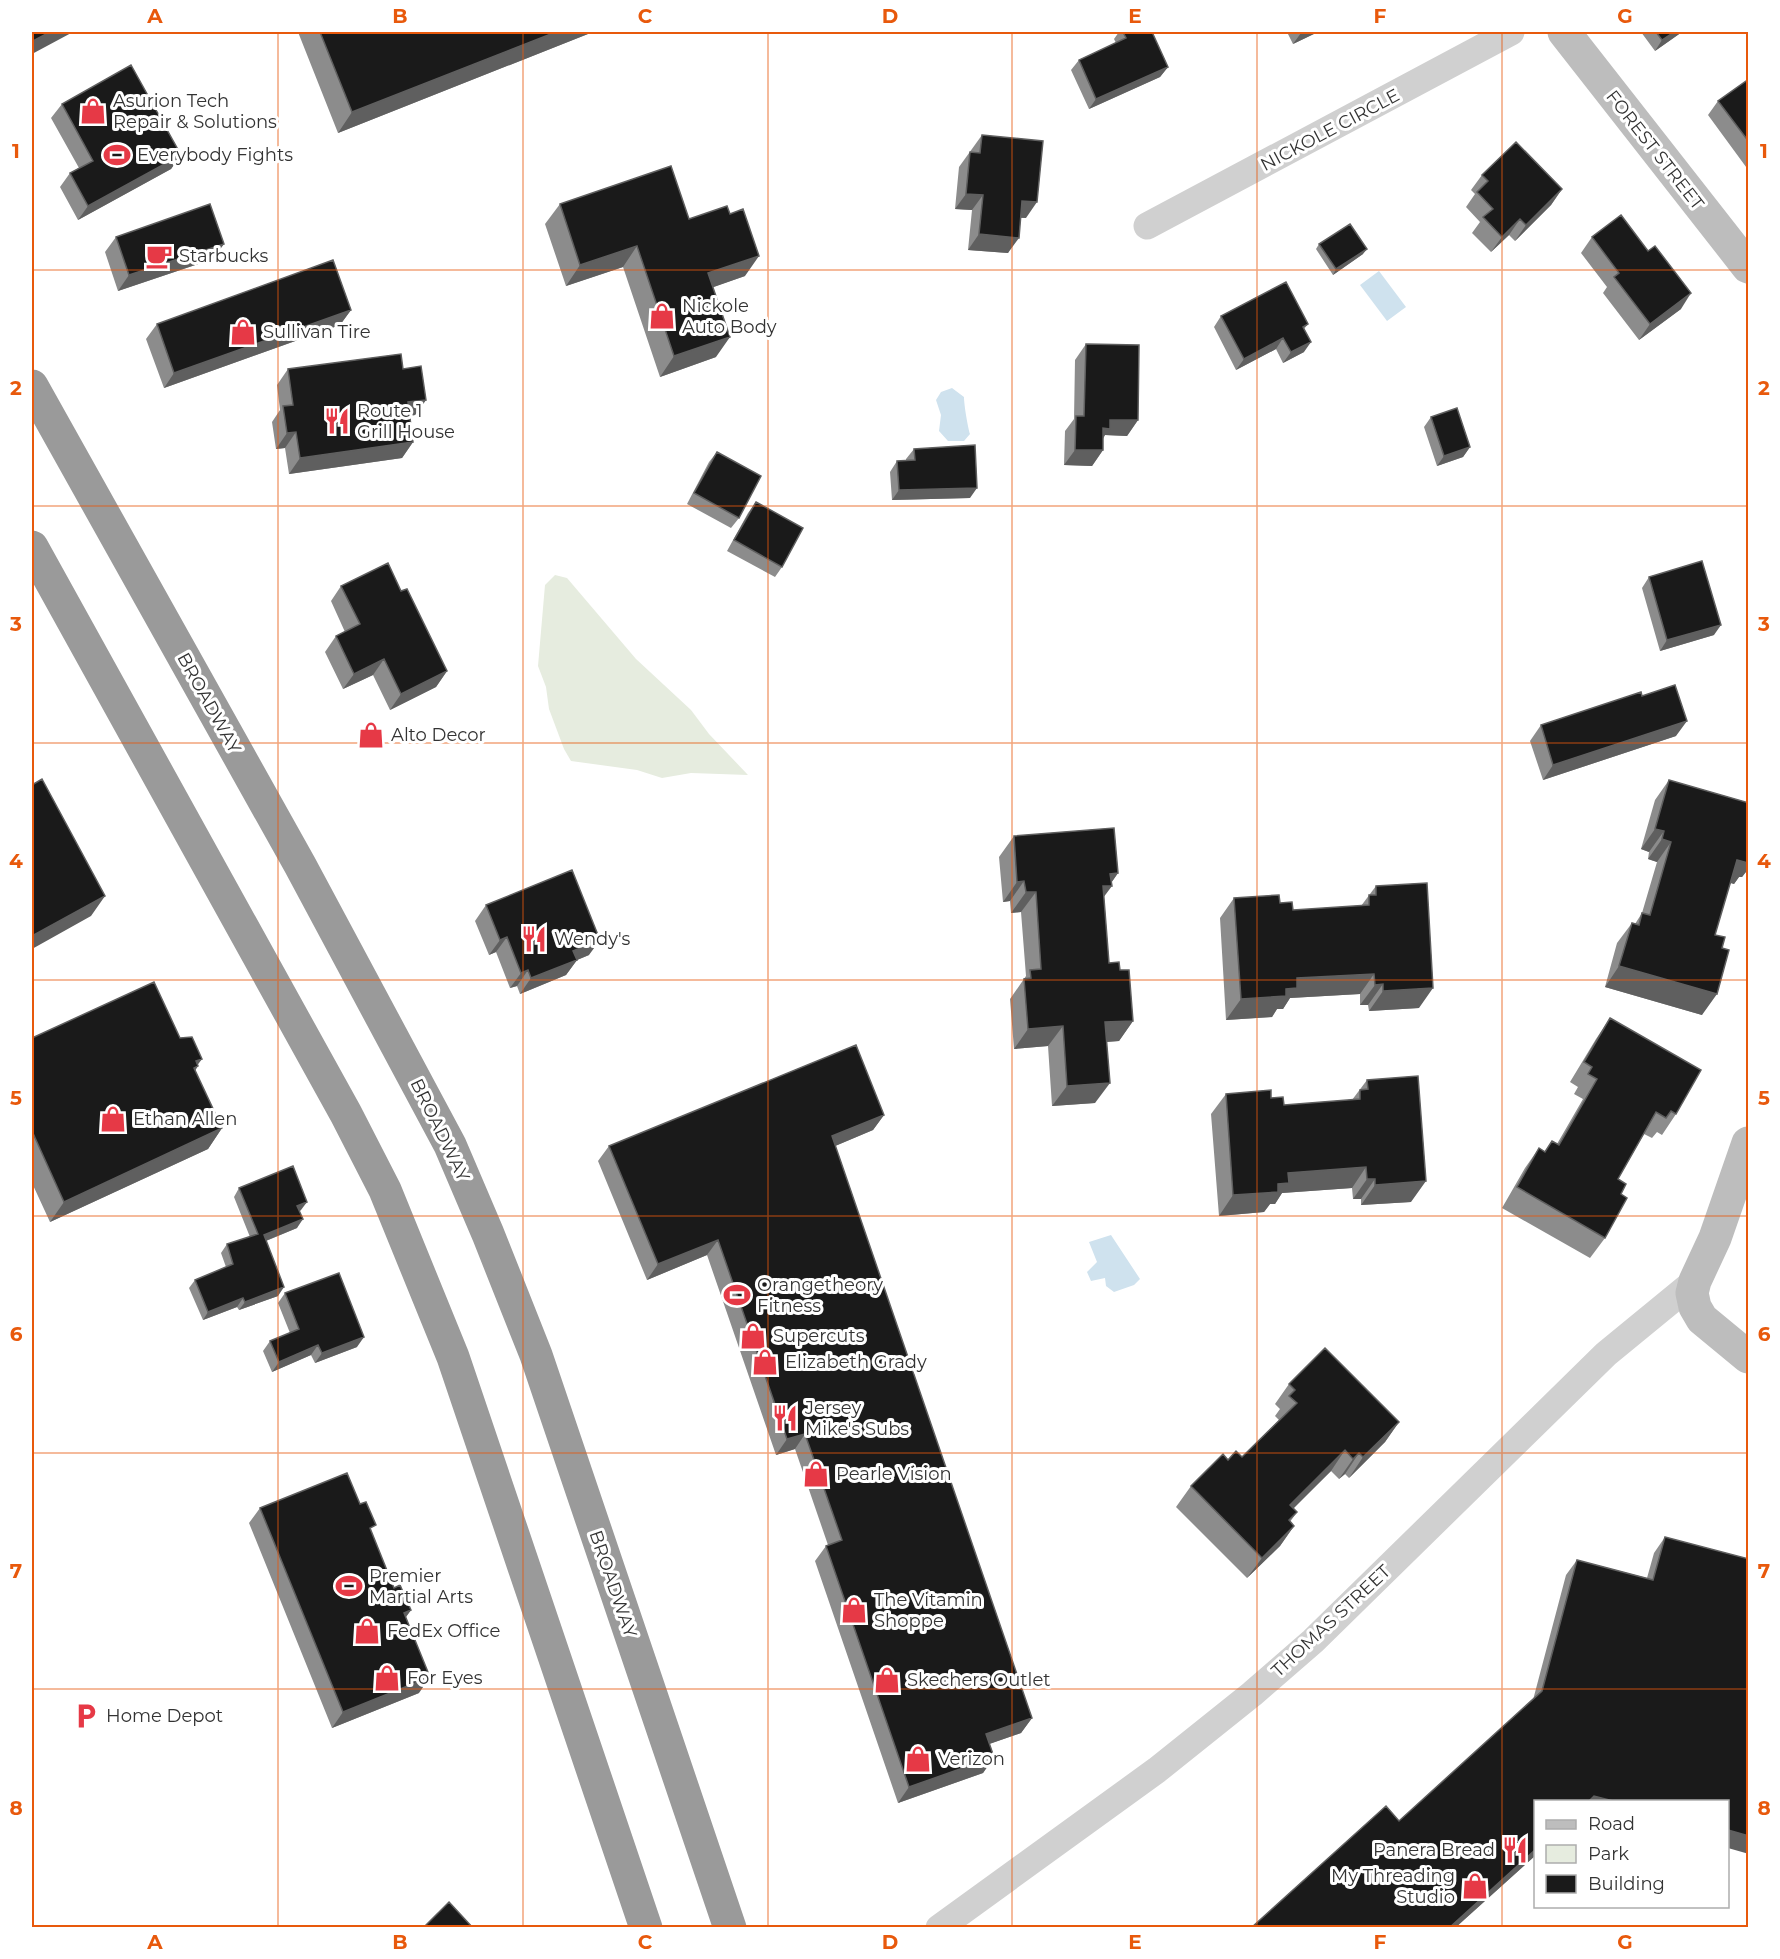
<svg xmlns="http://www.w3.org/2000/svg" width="1780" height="1959" font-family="Montserrat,sans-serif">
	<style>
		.green { fill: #e6ecdf }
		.water { fill: #cfe2ee }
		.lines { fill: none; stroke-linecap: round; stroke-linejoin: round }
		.street { stroke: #d0d0d0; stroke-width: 27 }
		.secondary { stroke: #bdbdbd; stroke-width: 33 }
		.highway { stroke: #9a9a9a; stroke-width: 33 }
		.wall { fill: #8c8c8c }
		.shaded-wall { fill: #5f5f5f }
		.building { fill: #1a1a1a; stroke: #5f5f5f; stroke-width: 1.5 }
		.grid { fill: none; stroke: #e8590c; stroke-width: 1.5; stroke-opacity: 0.55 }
		.labels { text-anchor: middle; stroke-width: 6; stroke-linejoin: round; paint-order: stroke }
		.poi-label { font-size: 18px; fill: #333; stroke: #fff; text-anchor: start }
		.street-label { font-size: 18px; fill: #333; stroke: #fff }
		.neatline { fill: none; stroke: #e8590c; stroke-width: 2 }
		.grid-label { font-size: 20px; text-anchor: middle; font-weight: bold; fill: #e8590c }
	</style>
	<rect width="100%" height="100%" fill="#fff"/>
	<path class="green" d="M555,575L567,578L636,659L691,710L709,734L748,775L691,773L662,778L637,770L571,761L564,749L549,709L546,687L538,666L545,585Z"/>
	<path class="water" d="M1379,271L1406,307L1387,321L1360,285Z
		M952,388L964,397C964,405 968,428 970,434L964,441H948L939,431L941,415L936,400L941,392Z
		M1111,1235L1140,1279L1134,1285L1114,1292L1106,1286L1105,1278L1091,1281L1087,1272L1097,1262L1089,1242Z"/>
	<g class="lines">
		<path class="street" d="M1147,226L1511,32
			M939,1928L1157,1770L1252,1694L1313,1641L1606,1354L1695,1281"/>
		<path class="secondary" d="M1564,32L1748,267
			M1748,1143L1715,1238L1695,1281L1692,1293L1695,1307L1702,1319L1748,1357"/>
		<path class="highway" d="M32,386L300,865L450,1145L488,1234L536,1355L730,1928
			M32,547L346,1114L385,1190L453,1357L646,1928"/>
	</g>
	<path class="wall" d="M298,32H593L338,133Z
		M1119,32H1152L1168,67L1160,77L1089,109L1071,70L1079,60L1116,43L1114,39Z
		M1287,32H1318L1293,44Z
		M1641,32H1682L1655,51Z
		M1749,79V171L1708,115L1718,101Z
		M62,104L181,155L171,169L78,220L60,187L70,173L79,168L51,118Z
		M982,135L1026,218H1021L1008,253L968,250L972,210L955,209L959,167Z
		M1482,175L1562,189L1551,205L1515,241L1509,235L1491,252L1472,233L1480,222L1466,207L1475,194L1471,190Z
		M560,204L689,219L745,276L713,287L716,357L660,377L623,267L566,286L545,224Z
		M116,237L213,259L118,291L105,252Z
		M1592,237L1648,251L1681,309L1639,340L1603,293L1607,287L1581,253Z
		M1319,244L1363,254L1333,275L1316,249Z
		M351,310L340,325L164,388L146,339L157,324Z
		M1221,316L1308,324L1304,329V352L1283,363L1276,349L1236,370L1214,327Z
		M1086,344L1138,420L1127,436L1105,435L1103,439V450L1092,466L1064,465L1065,431L1074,419L1075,360Z
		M288,369H403L426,400L415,415L410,416L413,442L402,458L289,474L285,448L276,449L272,422L280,410L277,385Z
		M1431,417L1470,447L1463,457L1437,466L1424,427Z
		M914,449L970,498L892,500L890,472L897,461H906V459Z
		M717,452L739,518L731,528L687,504L709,462Z
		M756,502L782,567L775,577L727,551L748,513Z
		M1649,577L1714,635L1660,651L1642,588Z
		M341,586L401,591L447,671L436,687L390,710L373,675L343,689L325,652L336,636L345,632L331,601Z
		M1642,696L1676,736L1543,780L1530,741L1541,725Z
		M1669,780L1749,803V868L1742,877H1739L1734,884L1730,883L1715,935L1702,1015L1605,987L1617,943L1632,923L1635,924L1642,913L1657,862L1648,859L1649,852L1641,849L1655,800Z
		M1014,836L1118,873L1111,883L1104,896L1109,963L1120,970L1133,1021L1119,1041L1107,1042L1095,1103L1052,1106L1048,1046L1014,1049L1010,999L1026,976L1021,912L1011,913L1010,901L1003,902L999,857Z
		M1376,886L1419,1008L1369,1011L1368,1005H1360V994L1290,998L1283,1009H1277L1272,1017L1226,1020L1220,918L1234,898L1280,903L1293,910L1361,906Z
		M486,905L589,955L577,960L566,975L520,994L517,986L510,988L496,952L489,955L475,921Z
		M1610,1018L1676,1114L1662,1135L1657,1132L1652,1138L1644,1134L1618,1179L1621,1194L1605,1238L1590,1258L1502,1208L1525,1168L1539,1148L1545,1151L1552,1141L1557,1144L1583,1099L1574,1094L1578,1087L1570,1082L1596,1039Z
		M32,1038H180L198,1065L195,1071L222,1128L208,1149L50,1222L32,1183Z
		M1367,1080L1411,1202L1361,1205V1199H1353L1352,1188L1282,1193L1275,1204H1270L1264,1212L1219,1216L1211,1114L1226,1094L1271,1098L1284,1105L1352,1100Z
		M884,1115L873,1130L835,1146L1032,1718L1021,1733L989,1744L994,1757L983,1773L898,1803L815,1561L826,1546L828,1545L795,1449L776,1455L707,1255L647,1280L598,1161L609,1146Z
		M239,1188L301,1210L300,1211L297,1228L266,1241L278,1296L239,1310L237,1307L203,1320L189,1288L195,1280L226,1267L221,1253L227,1244L250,1237L234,1197Z
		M285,1293L357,1347L315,1363L311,1355L272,1372L263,1351L270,1341L290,1333L278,1303Z
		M1289,1384L1399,1422L1385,1442L1349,1478L1345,1474L1339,1479L1331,1471L1293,1508L1297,1512L1290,1522L1294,1526L1280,1546L1247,1578L1176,1507L1191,1486L1228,1460L1242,1457L1279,1420L1275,1416L1280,1409L1275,1404Z
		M260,1508L371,1532L394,1588L411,1610L406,1617L419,1693L332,1728L249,1523Z
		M1665,1537L1728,1802H1536V1855L1455,1928L1399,1821L1533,1700L1566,1575L1577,1560L1647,1578L1654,1553Z"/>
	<path class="shaded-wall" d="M50,32H73L32,54V44L33,41Z
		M556,32H593L338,133L352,112Z
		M1305,32H1318L1293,44L1301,33Z
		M1674,32H1682L1655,51L1662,40Z
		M1168,67L1160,77L1089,109L1096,99Z
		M181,155L171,169L78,220L88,206Z
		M1562,189L1551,205L1515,241L1526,225Z
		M966,194L983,195L972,210L955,209Z
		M1022,201L1037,202L1026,218L1011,217Z
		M1520,219L1509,235L1491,252L1502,237Z
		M979,234L1019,238L1008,253L968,250Z
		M224,244L213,259L118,291L129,275Z
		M637,246L623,267L566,286L580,265Z
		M1367,249L1363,254L1333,275L1336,269Z
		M759,256L745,276L694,294L708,273Z
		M1691,293L1681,309L1639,340L1650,324Z
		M351,310L340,325L164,388L174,373Z
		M730,337L716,357L660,377L674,356Z
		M1283,338L1276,349L1236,370L1244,359Z
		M1311,342L1304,352L1283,363L1291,352Z
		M426,400L415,415L397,418L408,402Z
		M1110,420H1138L1127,436L1105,435L1099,444H1093Z
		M296,432L285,448L276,449L287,433Z
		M413,442L402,458L289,474L300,458Z
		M1470,447L1463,457L1437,466L1444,456Z
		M1075,450H1103L1092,466L1064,465Z
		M977,488L970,498L892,500L899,490Z
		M1721,625L1714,635L1660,651L1667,640Z
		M384,659L373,675L343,689L354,674Z
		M447,671L436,687L390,710L401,694Z
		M1687,721L1676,736L1543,780L1553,765Z
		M1655,829L1664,831L1649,852L1641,849Z
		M1662,839L1671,842L1657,862L1648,859Z
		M1749,858V868L1742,877H1739L1734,884L1723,880L1737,860Z
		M1118,873L1109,886H1112L1097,906L1089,907L1110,874Z
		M1024,881L1010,901L1003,902L1017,882Z
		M1026,892H1036L1021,912L1011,913Z
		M105,896L91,916L32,949V936Z
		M507,937L496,952L489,955L500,940Z
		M600,940L589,955L577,960L566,975L520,994L531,978L573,951Z
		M1619,966L1717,994L1702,1015L1605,987Z
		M528,970L517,986L510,988L521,973Z
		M1374,974L1360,994L1290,998L1283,1009H1277L1272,1017L1226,1020L1241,999L1297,978Z
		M1383,984L1368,1005H1360L1375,985Z
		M1433,988L1419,1008L1369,1011L1383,991Z
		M1133,1021L1119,1041L1091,1043L1105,1022Z
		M1063,1026L1048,1046L1014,1049L1028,1029Z
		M202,1059L196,1067L198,1066L184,1087L196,1061Z
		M1110,1083L1095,1103L1052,1106L1067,1086Z
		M884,1115L873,1130L821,1152L832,1136Z
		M222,1128L208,1149L50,1222L64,1202Z
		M1366,1167L1352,1188L1282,1193L1275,1204H1270L1264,1212L1219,1216L1233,1195L1278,1184L1288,1173Z
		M1367,1179H1375L1361,1199H1353Z
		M1426,1181L1411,1202L1361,1205L1375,1185Z
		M307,1202L301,1210L292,1214L297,1206Z
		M303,1219L297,1228L258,1244L264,1235Z
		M718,1240L707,1255L647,1280L658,1264Z
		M284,1287L278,1296L239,1310L245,1302Z
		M243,1298L237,1307L203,1320L208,1312Z
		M364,1337L357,1347L315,1363L322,1353Z
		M318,1345L311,1355L272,1372L279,1362Z
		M1399,1422L1385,1442L1349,1478L1363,1457Z
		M805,1434L795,1449L776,1455L787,1439Z
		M1345,1450L1331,1471L1276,1526L1290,1505Z
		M1359,1453L1345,1474L1339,1479L1353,1459Z
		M1294,1526L1280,1546L1247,1578L1262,1558Z
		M411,1610L400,1625L404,1613Z
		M430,1677L419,1693L332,1728L343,1712Z
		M1032,1718L1021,1733L975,1749L986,1734Z
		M994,1757L983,1773L898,1803L909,1787Z
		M1594,1796L1617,1802H1588Z
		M1728,1830L1749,1836V1854L1728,1848Z
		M1536,1849V1855L1455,1928H1449Z"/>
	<path class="building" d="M32,32H50L33,41L32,38Z
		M320,32H556L352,112Z
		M1123,32H1152L1168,67L1096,99L1079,60L1126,38Z
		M1656,32H1674L1662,40Z
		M131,65L181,155L88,206L70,173L93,161L62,104Z
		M1749,79V142L1718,101Z
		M982,135L1043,141L1037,202L1022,201L1019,238L979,234L983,195L966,194L970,152L980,153Z
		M1516,142L1562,189L1526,225L1520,219L1502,237L1483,217L1493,209L1477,192L1488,181L1482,175Z
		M671,166L689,219L727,206L730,214L743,209L759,256L708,273L730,337L674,356L637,246L580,265L560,204Z
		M210,204L224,244L129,275L116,237Z
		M1621,215L1648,251L1655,246L1691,293L1650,324L1614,277L1619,273L1592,237Z
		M1350,224L1367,249L1336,269L1319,244Z
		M333,260L351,310L174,373L157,324Z
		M1286,282L1308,324L1303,327L1311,342L1291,352L1283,338L1244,359L1221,316Z
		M1086,344L1139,345L1138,420H1110V429L1103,428V450H1075L1076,416H1084Z
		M401,354L403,369L421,366L426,400L408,402L413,442L300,458L296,432L287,433L283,406L293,405L288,369Z
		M1457,408L1470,447L1444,456L1431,417Z
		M975,445L977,488L899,490L897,461L915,460L914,449Z
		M717,452L761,476L739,518L694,493Z
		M756,502L803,528L782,567L734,540Z
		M1702,561L1721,625L1667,640L1649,577Z
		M388,563L401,591L407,589L447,671L401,694L384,659L354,674L336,636L360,624L341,586Z
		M1675,685L1687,721L1553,765L1541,725L1641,692L1642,696Z
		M42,779L105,896L32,936V785Z
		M1669,780L1749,803V862L1748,863L1737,860L1715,935L1725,937L1722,948L1729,950L1717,994L1619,966L1632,923L1639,925L1642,913L1650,915L1671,842L1662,839L1664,831L1655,829Z
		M1114,828L1118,873L1110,874L1112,886H1103L1109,963L1119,962L1120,970H1129L1133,1021L1105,1022L1110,1083L1067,1086L1063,1026L1028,1029L1024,979L1031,978L1030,970L1041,969L1036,892H1026L1024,881L1017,882L1014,836Z
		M572,870L600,940L573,951L577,960L531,978L528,970L521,973L507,937L500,940L486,905Z
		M1427,883L1433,988L1383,991V984L1375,985L1374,974L1297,978V988L1286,989V996L1241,999L1234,898L1279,895L1280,903L1292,902L1293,910L1369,905V895H1376V886Z
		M154,982L180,1038L192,1037L202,1059L196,1061L198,1066L194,1068L222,1128L64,1202L32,1131V1038Z
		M1610,1018L1701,1070L1676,1114L1671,1111L1666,1118L1656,1112L1618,1179L1626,1184L1621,1194L1627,1198L1605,1238L1517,1187L1539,1148L1545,1152L1552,1141L1559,1145L1597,1079L1588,1074L1592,1067L1584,1062Z
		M856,1045L884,1115L832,1136L1032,1718L986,1734L994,1757L909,1787L826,1546L842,1540L805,1434L787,1439L718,1240L658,1264L609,1146Z
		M1418,1076L1426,1181L1375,1185V1179H1367L1366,1167L1288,1173L1289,1183L1278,1184V1192L1233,1195L1226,1094L1271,1090V1098L1283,1097L1284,1105L1360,1099V1090L1368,1089L1367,1080Z
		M293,1166L307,1202L297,1206L303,1219L264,1235L284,1287L245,1302L243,1298L208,1312L195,1280L233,1264L227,1244L258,1234L239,1188Z
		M339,1273L364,1337L322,1353L318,1345L279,1362L270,1341L299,1329L285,1293Z
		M1325,1348L1399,1422L1363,1457L1359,1453L1353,1459L1345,1450L1290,1505L1297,1512L1289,1520L1294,1526L1262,1558L1191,1486L1223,1454L1228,1460L1236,1451L1242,1457L1297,1403L1289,1396L1295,1390L1289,1384Z
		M347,1473L360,1504L366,1502L376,1525L370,1528L394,1588L400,1585L411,1610L404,1613L430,1677L343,1712L260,1508Z
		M1665,1537L1749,1559V1836L1728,1830V1802H1617L1594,1796L1588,1802H1536V1849L1449,1928H1251L1386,1806L1399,1821L1542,1691L1577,1560L1653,1580Z
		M449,1902L473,1928L424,1927Z"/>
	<path class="grid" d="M278,32V1928M523,32V1928M768,32V1928M1012,32V1928M1257,32V1928M1502,32V1928M32,270H1748M32,506H1748M32,743H1748M32,980H1748M32,1216H1748M32,1453H1748M32,1689H1748"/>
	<defs>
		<g id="shop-bare" transform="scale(2.07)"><path d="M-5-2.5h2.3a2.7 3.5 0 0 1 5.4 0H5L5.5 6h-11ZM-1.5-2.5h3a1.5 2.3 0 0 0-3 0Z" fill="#e63946" stroke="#fff" stroke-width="2.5" paint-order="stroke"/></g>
		<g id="stadium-bare" transform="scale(2.07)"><path d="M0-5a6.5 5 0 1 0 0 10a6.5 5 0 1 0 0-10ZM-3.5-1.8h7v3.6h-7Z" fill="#e63946" stroke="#fff" stroke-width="2.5" paint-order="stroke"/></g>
		<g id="cafe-bare" transform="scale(2.07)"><path d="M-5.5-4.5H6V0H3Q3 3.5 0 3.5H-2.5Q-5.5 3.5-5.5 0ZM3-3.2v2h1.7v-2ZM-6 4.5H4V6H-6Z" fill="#e63946" stroke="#fff" stroke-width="2.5" paint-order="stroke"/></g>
		<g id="restaurant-bare" transform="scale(2.07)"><path d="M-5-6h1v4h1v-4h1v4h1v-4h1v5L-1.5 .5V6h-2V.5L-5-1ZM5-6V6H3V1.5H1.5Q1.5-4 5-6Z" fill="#e63946" stroke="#fff" stroke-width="2.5" paint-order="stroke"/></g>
		<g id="parking-bare" transform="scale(2.07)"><path d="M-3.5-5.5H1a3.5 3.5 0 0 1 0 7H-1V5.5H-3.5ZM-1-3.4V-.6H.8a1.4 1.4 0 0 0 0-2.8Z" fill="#e63946" stroke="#fff" stroke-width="2.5" paint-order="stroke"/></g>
	</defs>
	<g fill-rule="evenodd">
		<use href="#shop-bare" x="93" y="111"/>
		<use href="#stadium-bare" x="117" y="155"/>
		<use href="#cafe-bare" x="159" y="256"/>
		<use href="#shop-bare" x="662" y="316"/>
		<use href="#shop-bare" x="243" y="332"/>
		<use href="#restaurant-bare" x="337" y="421"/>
		<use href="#shop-bare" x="371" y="735"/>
		<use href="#restaurant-bare" x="534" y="939"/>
		<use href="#shop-bare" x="113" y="1119"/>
		<use href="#stadium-bare" x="737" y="1295"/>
		<use href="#shop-bare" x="753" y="1336"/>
		<use href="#shop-bare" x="765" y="1362"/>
		<use href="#restaurant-bare" x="785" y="1418"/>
		<use href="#shop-bare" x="816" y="1474"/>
		<use href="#stadium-bare" x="349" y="1586"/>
		<use href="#shop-bare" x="854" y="1610"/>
		<use href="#shop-bare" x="367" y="1631"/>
		<use href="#shop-bare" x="387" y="1678"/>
		<use href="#shop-bare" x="887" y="1680"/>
		<use href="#parking-bare" x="86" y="1716"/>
		<use href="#shop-bare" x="918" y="1759"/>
		<use href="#restaurant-bare" x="1515" y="1850"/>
		<use href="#shop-bare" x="1475" y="1886"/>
	</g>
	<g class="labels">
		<g class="poi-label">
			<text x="113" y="107">Asurion Tech<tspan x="113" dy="21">Repair &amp; Solutions</tspan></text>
			<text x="137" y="161">Everybody Fights</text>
			<text x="179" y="262">Starbucks</text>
			<text x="682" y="312">Nickole<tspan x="682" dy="21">Auto Body</tspan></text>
			<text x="263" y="338">Sullivan Tire</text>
			<text x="357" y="417">Route 1<tspan x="357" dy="21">Grill House</tspan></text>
			<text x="391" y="741">Alto Decor</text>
			<text x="554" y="945">Wendy's</text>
			<text x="133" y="1125">Ethan Allen</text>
			<text x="757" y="1291">Orangetheory<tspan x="757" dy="21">Fitness</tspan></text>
			<text x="773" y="1342">Supercuts</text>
			<text x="785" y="1368">Elizabeth Grady</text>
			<text x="805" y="1414">Jersey<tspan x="805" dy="21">Mike's Subs</tspan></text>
			<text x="836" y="1480">Pearle Vision</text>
			<text x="369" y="1582">Premier<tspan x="369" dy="21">Martial Arts</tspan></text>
			<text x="874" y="1606">The Vitamin<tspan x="874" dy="21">Shoppe</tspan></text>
			<text x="387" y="1637">FedEx Office</text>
			<text x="407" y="1684">For Eyes</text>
			<text x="907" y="1686">Skechers Outlet</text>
			<text x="106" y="1722">Home Depot</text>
			<text x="938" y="1765">Verizon</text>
			<text x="1495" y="1856" text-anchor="end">Panera Bread</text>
			<text x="1455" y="1882" text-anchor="end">My Threading<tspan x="1455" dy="21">Studio</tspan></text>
		</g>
		<g class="street-label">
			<text transform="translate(1330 130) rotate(-28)" y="6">NICKOLE CIRCLE</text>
			<text transform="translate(1655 150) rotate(52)" y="6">FOREST STREET</text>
			<text transform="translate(209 703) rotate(61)" y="6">BROADWAY</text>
			<text transform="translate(440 1130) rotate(64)" y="6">BROADWAY</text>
			<text transform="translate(613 1584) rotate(71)" y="6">BROADWAY</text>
			<text transform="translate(1331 1621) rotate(-43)" y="6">THOMAS STREET</text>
		</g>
	</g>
	<rect width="1780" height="1959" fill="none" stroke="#ffffff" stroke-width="66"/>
	<rect x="1534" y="1800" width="195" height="108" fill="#ffffff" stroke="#adadad" stroke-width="1.5"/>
	<rect x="1546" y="1820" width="30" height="9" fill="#bdbdbd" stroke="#adadad" stroke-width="1.5"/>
	<text x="1588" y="1830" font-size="18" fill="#333333">Road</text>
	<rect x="1546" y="1845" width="30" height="18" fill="#e6ecdf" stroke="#adadad" stroke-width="1.5"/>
	<text x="1588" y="1860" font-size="18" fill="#333333">Park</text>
	<rect x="1546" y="1875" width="30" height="18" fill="#1a1a1a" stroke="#adadad" stroke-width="1.5"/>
	<text x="1588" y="1890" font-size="18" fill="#333333">Building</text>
	<rect x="33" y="33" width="1714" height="1893" class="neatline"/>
	<g class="grid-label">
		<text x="155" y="23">A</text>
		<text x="400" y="23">B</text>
		<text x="645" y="23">C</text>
		<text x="890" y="23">D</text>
		<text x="1135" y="23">E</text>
		<text x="1380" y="23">F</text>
		<text x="1625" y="23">G</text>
		<text x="16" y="158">1</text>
		<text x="1764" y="158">1</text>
		<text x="16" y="395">2</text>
		<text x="1764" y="395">2</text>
		<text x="16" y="631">3</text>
		<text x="1764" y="631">3</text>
		<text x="16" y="868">4</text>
		<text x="1764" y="868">4</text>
		<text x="16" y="1105">5</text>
		<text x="1764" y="1105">5</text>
		<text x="16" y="1341">6</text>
		<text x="1764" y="1341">6</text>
		<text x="16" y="1578">7</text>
		<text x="1764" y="1578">7</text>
		<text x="16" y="1815">8</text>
		<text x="1764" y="1815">8</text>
		<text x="155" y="1949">A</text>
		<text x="400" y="1949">B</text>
		<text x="645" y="1949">C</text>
		<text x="890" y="1949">D</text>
		<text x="1135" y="1949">E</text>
		<text x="1380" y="1949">F</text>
		<text x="1625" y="1949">G</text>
	</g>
</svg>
